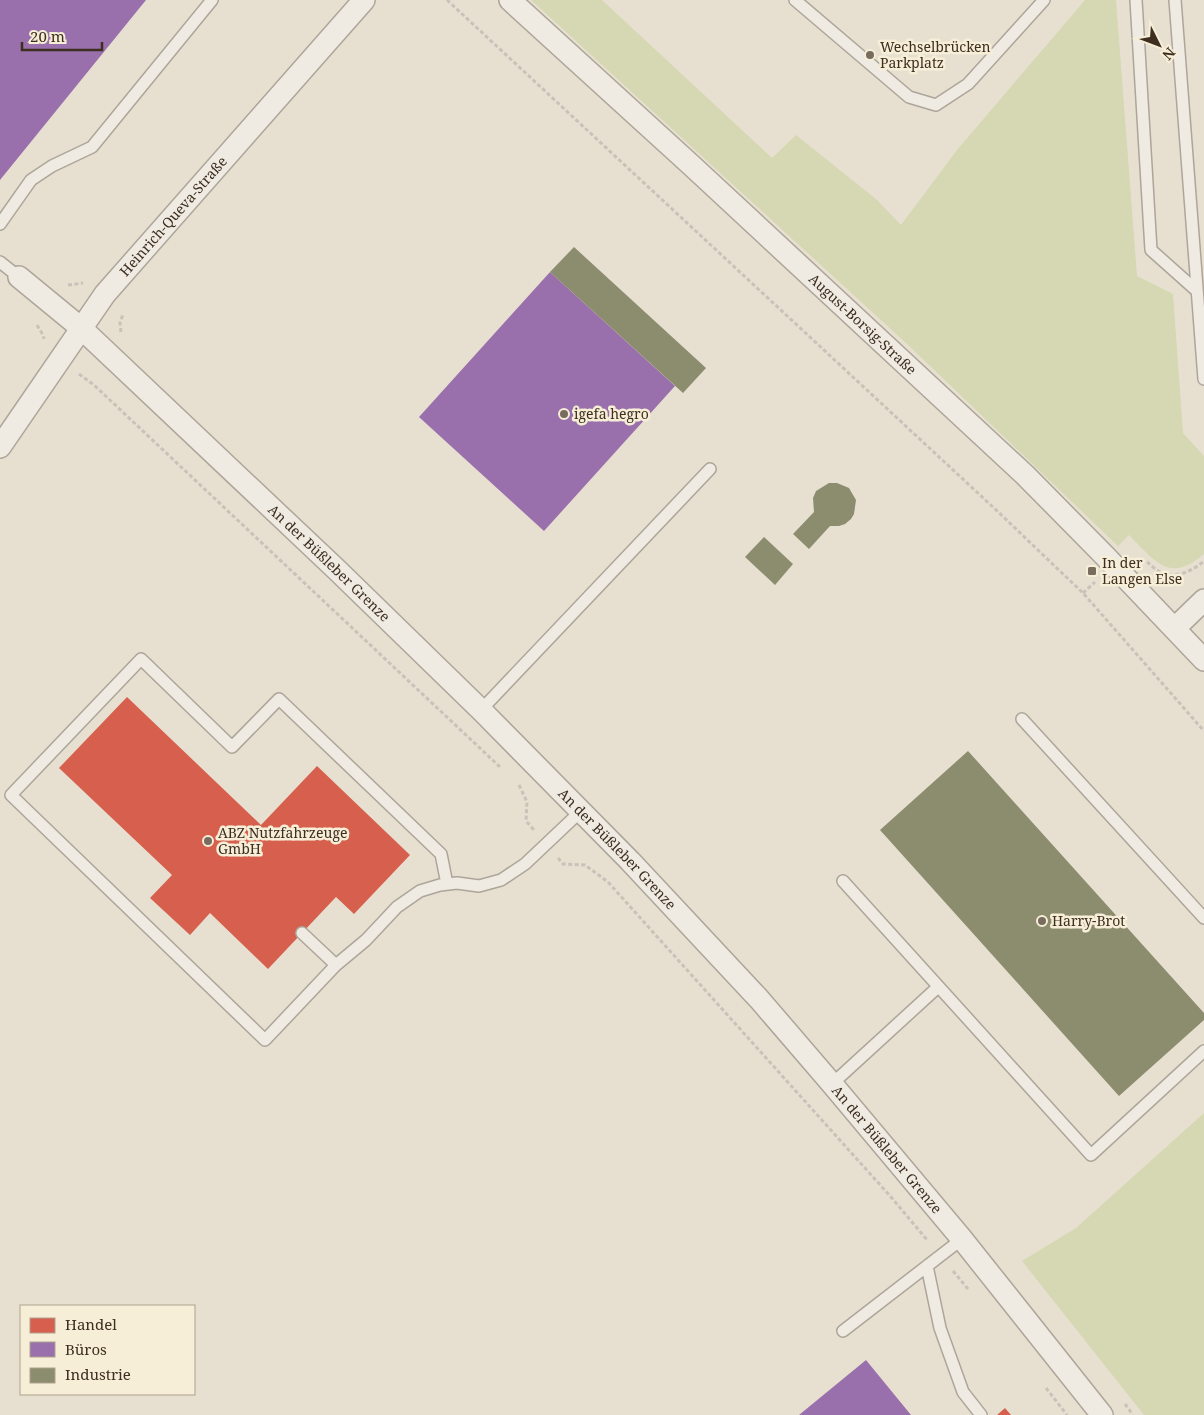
<svg xmlns="http://www.w3.org/2000/svg" width="1204" height="1415" font-family="'Noto Serif',serif">
	<style>
		.green { fill: #d6d7b3 }
		.shops { fill: #d6604d }
		.offices { fill: #9970ab }
		.industry { fill: #8c8c6e }
		.lines { fill: none; stroke-linecap: round; stroke-linejoin: round }
		.lane-casing { stroke: #ada599; stroke-width: 14 }
		.street-casing { stroke: #ada599; stroke-width: 24 }
		.path { stroke: #c8c2b9; stroke-width: 3; stroke-dasharray: 4 2.5; stroke-linecap: butt }
		.lane { stroke: #efebe3; stroke-width: 11 }
		.street { stroke: #efebe3; stroke-width: 21 }
		.poi-dot { fill: #786c5e; stroke: #f7eed8; stroke-width: 2 }
		.labels { text-anchor: middle; stroke-width: 5; stroke-linejoin: round; paint-order: stroke }
		.poi-label { font-size: 14px; fill: #3d2e20; stroke: #f7eed8; text-anchor: start }
		.street-label { font-size: 14px; fill: #3d2e20; stroke: #f7eed8 }
	</style>
	<rect width="100%" height="100%" fill="#e7e0d1"/>
	<path class="green" d="M531,0H602L772,158L796,135L876,199L901,225L957,150L1085,0H1116L1137,276L1173,294L1183,433L1204,456V554C1169,584 1155,561 1129,535L1118,546L906,343Z
		M1204,1113V1415H1144L1022,1261L1076,1228Z"/>
	<path class="shops" d="M127,697L261,825L317,766L410,855L354,914L336,897L268,969L210,913L190,935L150,898L172,875L59,768Z
		M1005,1408L1011,1415H997Z"/>
	<path class="offices" d="M0,0H146L0,180Z
		M550,272L675,386L544,531L419,417Z
		M866,1360L911,1415H799Z"/>
	<path class="industry" d="M574,247L706,368L683,393L550,272Z
		M829,483H837L849,488L856,500L854,514L851,519L845,524L839,526H830L809,549L793,534L814,512L813,498L816,491Z
		M764,537L793,564L775,585L745,557Z
		M968,751L1204,1013V1020L1119,1096L880,830Z"/>
	<g class="lines">
		<g class="lane-casing">
			<path id="lane" d="M795,0L909,97L936,105L968,84L1044,0
				M1136,0L1151,250L1197,291
				M1175,0L1204,379
				M0,224L31,180L52,166L92,147L212,0
				M0,262L19,277
				M481,710L710,469
				M1022,719L1204,918
				M843,881L1091,1155L1204,1051
				M447,884L441,854L279,699L232,747L141,659L11,795L265,1040L336,965L366,940L397,907L420,891L440,885L457,883L479,886L501,880L525,864L581,811
				M302,933L336,965
				M832,1084L938,987
				M927,1266L940,1328L963,1392L981,1415
				M843,1331L962,1239"/>
		</g>
		<g class="street-casing">
			<g id="street">
				<path id="s1" d="M510,0L690,164L1025,475L1105,556L1204,660"/>
				<path id="s2" d="M19,277L81,328L336,569L481,710L630,861L759,999L832,1084L962,1239L1102,1415"/>
				<path id="s3" d="M0,447L105,294L364,0"/>
				<path d="M1175,628L1204,600"/>
			</g>
		</g>
		<path class="path" d="M447,0L994,508L1083,593L1204,731
			M68,285L83,283
			M37,325L43,335L44,339
			M121,332L120,323L123,314
			M79,374L94,385L500,767
			M1147,562C1151,565 1155,570 1160,572C1175,579 1193,571 1204,561
			M1083,593L1095,582
			M519,785L527,802L526,821L535,831
			M558,858L563,864L585,865L608,882L891,1197L928,1241
			M953,1271L968,1289
			M1046,1388L1067,1415
			M1125,1404L1133,1415"/>
		<use href="#lane" class="lane"/>
		<use href="#street" class="street"/>
	</g>
	<g class="poi-dot">
		<circle cx="870" cy="55" r="5"/>
		<circle cx="564" cy="414" r="5"/>
		<rect x="1087" y="566" width="10" height="10" rx="2.5"/>
		<circle cx="208" cy="841" r="5"/>
		<circle cx="1042" cy="921" r="5"/>
	</g>
	<g class="labels">
		<g class="poi-label">
			<text x="880" y="52">Wechselbrücken<tspan x="880" dy="16">Parkplatz</tspan></text>
			<text x="574" y="419">igefa hegro</text>
			<text x="1102" y="568">In der<tspan x="1102" dy="16">Langen Else</tspan></text>
			<text x="218" y="838">ABZ Nutzfahrzeuge<tspan x="218" dy="16">GmbH</tspan></text>
			<text x="1052" y="926">Harry-Brot</text>
		</g>
		<g class="street-label">
			<text dy="5" stroke="none"><textPath href="#s3" startOffset="289">Heinrich-Queva-Straße</textPath></text>
			<text dy="5" stroke="none"><textPath href="#s1" startOffset="479">August-Borsig-Straße</textPath></text>
			<text dy="5" stroke="none"><textPath href="#s2" startOffset="422">An der Büßleber Grenze</textPath></text>
			<text dy="5" stroke="none"><textPath href="#s2" startOffset="828">An der Büßleber Grenze</textPath></text>
			<text dy="5" stroke="none"><textPath href="#s2" startOffset="1232">An der Büßleber Grenze</textPath></text>
		</g>
	</g>
	<rect x="20" y="1305" width="175" height="90" fill="#f7eed8" stroke="#ada18e"/>
	<rect x="30" y="1318" width="25" height="15" fill="#d6604d" stroke="#ada18e"/>
	<text x="65" y="1330" font-size="15" fill="#3d2e20">Handel</text>
	<rect x="30" y="1342" width="25" height="15" fill="#9970ab" stroke="#ada18e"/>
	<text x="65" y="1355" font-size="15" fill="#3d2e20">Büros</text>
	<rect x="30" y="1368" width="25" height="15" fill="#8c8c6e" stroke="#ada18e"/>
	<text x="65" y="1380" font-size="15" fill="#3d2e20">Industrie</text>
	<g transform="translate(1159 45) rotate(132)" stroke="#f7eed8" stroke-width="4" paint-order="stroke">
	<path d="M0-4L9 19L0 12L-9 19Z" fill="#3d2e20"/>
	<text y="-8" font-size="14" font-weight="bold" text-anchor="middle" fill="#3d2e20">N</text>
	</g>
	<path d="M22 42v8h80v-8" fill="none" stroke="#3d2e20" stroke-width="2.5"/>
	<text x="30" y="42" font-size="15" fill="#3d2e20" stroke="#f7eed8" stroke-width="4" paint-order="stroke">20 m</text>
</svg>
